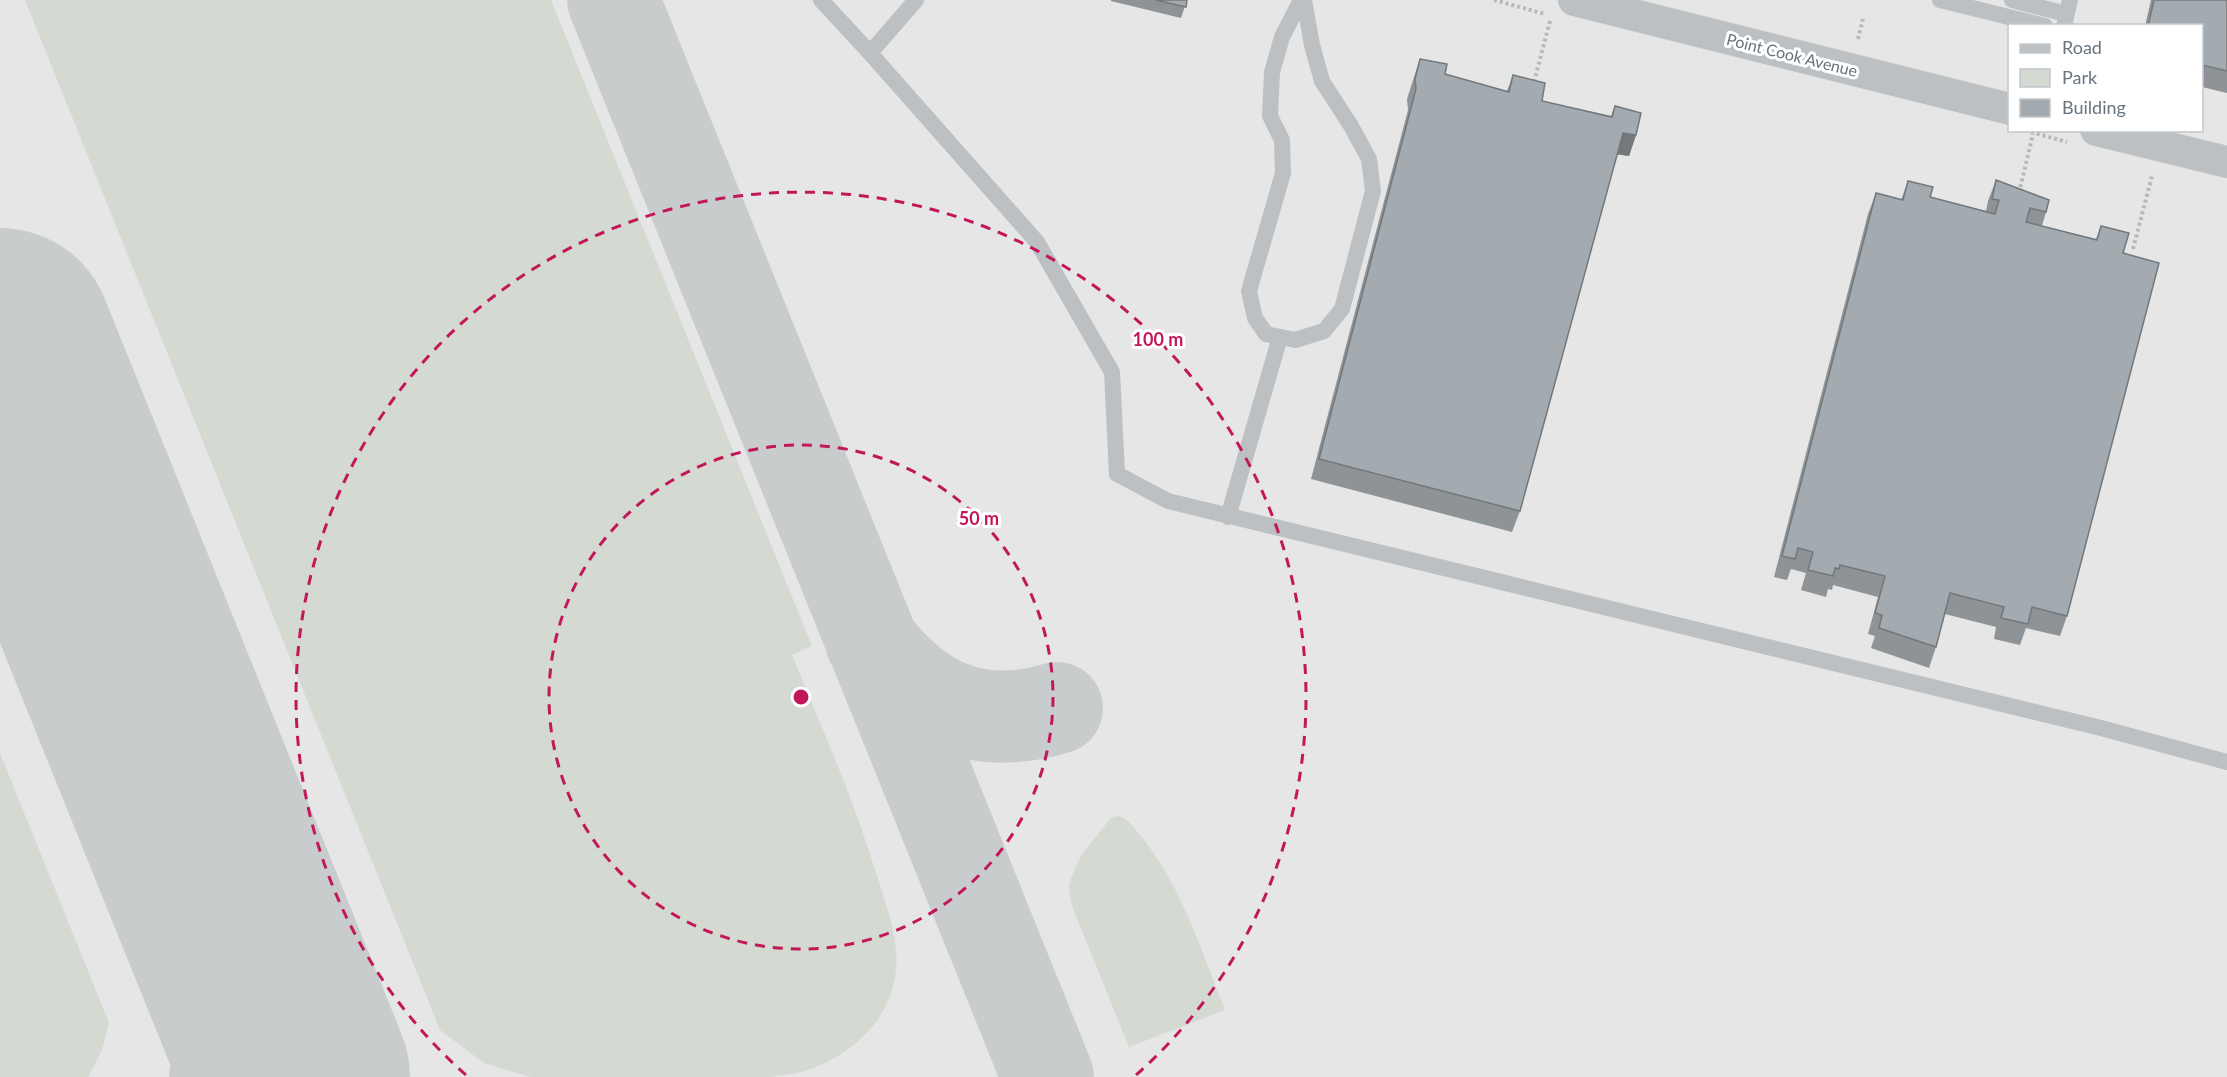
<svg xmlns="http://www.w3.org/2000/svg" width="2227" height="1077" font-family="Lato,sans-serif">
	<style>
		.built { fill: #e5e6e5; fill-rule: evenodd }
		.green { fill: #d4d9d1 }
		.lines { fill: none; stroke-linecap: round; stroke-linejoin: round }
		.taxiway { stroke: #c9cccc; stroke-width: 92 }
		.runway { stroke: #c9cccc; stroke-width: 226 }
		.path { stroke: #b6b9bb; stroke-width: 4; stroke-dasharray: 3 3; stroke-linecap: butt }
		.service { stroke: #bcc0c3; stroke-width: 16 }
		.minor { stroke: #bcc0c3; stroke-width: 32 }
		.wall { fill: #8d9397 }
		.shaded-wall { fill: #73787b }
		.building { fill: #a4abb0; stroke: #73787b; stroke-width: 1.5 }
		.ring { fill: none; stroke: #c2185b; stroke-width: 3; stroke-dasharray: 10 8 }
		.labels { text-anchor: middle; stroke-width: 6; stroke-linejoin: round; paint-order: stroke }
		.street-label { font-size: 16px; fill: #67747f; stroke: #fff }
		.centre { fill: #c2185b; stroke: #fff; stroke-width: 3 }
		.ring-label { font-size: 18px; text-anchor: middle; font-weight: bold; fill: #c2185b; stroke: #fff; stroke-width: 6; stroke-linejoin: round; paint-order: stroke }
	</style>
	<rect width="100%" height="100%" fill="#f4f4f1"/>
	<path class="built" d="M0,0H2227V1077H0ZM2010,26H2202V130H2010Z"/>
	<path class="green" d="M25,0H551L812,646L792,655C819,721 848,786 870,854C879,885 893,918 896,950C901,1010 859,1053 805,1071C794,1074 781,1075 770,1077H530L484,1063L440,1030Z
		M0,753L109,1023L102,1050L88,1077H0Z
		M1117,816C1128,817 1134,828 1141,836C1182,887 1201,950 1225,1010L1129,1047L1072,906L1069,887L1071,878L1082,854L1111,818Z"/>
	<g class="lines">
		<path class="taxiway" d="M613,0L1048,1077
			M871,641C919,705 978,732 1057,708
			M271,1014L293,1054L310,1077
			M215,1077L224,1059L236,1024V979L231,941L218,881"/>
		<path class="runway" d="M0,341L297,1077"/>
		<path class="path" d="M1494,0L1545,14
			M1858,39L1863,19
			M1534,82L1550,21
			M2031,132L2067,142
			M2019,193L2033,134
			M2133,249L2152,176"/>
		<path class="service" d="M821,0L870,53L916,0
			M1301,0L1282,37L1272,72L1270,116L1282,140L1283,173L1249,291L1255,318L1266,334L1295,340L1324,331L1342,309L1373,191L1369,159L1351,126L1322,81L1312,45L1304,0
			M1940,0L2045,26
			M2012,0L2066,14
			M2064,26L2070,0
			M870,53L1037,242L1112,372L1117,474L1168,501L2101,728L2227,762
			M1228,517L1280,337"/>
		<path class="minor" d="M1574,0L2010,109
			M2096,130L2227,162"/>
	</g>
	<path class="wall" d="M1111,0H1187L1181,18L1111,1Z
		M2151,0H2227V93L2202,87V26H2145Z
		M1420,59L1445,74L1507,91L1513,75L1542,101L1611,116L1615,106L1636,135L1629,156L1617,154L1520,511L1512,532L1311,479L1408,110L1407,99L1413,80Z
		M1996,180L2046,212L2042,226L2096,239L2101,226L2123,253L2067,616L2060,636L2026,628L2020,645L1994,639L1996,627L1945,614L1936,647L1929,668L1871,648L1875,636L1868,634L1878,597L1833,585L1832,590L1828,589L1826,597L1801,590L1806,573L1791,569L1787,580L1774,577L1868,214L1876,193L1901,200L1908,181L1930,197L1986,211L1988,201Z"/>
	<path class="shaded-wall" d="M1623,133L1636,135L1629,156L1615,154Z"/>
	<path class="building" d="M1156,0H1187L1186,7Z
		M2154,0H2227V71L2202,65V26H2148Z
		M1420,59L1447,64L1445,74L1509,92L1513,75L1545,83L1542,101L1612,117L1615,106L1641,113L1636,135L1623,133L1520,511L1319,459L1416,89L1415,79Z
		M1996,180L2049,200L2046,212L2030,208L2026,222L2097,240L2101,226L2129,233L2123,253L2159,263L2067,616L2032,607L2028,624L2001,618L2004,607L1950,593L1936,647L1879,628L1882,615L1875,613L1885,576L1840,565L1839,569L1835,568L1833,576L1808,570L1813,552L1798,548L1795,559L1782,556L1876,193L1903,200L1908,181L1933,187L1930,197L1995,214L1999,200L1992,199Z"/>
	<g class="ring">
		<circle cx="801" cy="697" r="252"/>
		<path d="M466 1075A505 505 0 1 1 1136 1075"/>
	</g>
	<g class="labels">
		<g class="street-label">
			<text transform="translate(1792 55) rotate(14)" y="6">Point Cook Avenue</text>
		</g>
	</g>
	<circle cx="801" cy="697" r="9" class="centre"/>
	<g class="ring-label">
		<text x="1158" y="346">100 m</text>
		<text x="979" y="525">50 m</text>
	</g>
	<rect x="2008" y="24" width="195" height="108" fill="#ffffff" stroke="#c2c7cc" stroke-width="1.5"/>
	<rect x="2020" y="44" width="30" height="9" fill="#bcc0c3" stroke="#c2c7cc" stroke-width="1.5"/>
	<text x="2062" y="54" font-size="18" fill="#67747f">Road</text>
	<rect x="2020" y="69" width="30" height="18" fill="#d4d9d1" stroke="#c2c7cc" stroke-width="1.5"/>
	<text x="2062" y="84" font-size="18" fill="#67747f">Park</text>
	<rect x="2020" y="99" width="30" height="18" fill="#a4abb0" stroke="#c2c7cc" stroke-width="1.5"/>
	<text x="2062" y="114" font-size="18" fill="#67747f">Building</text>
</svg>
